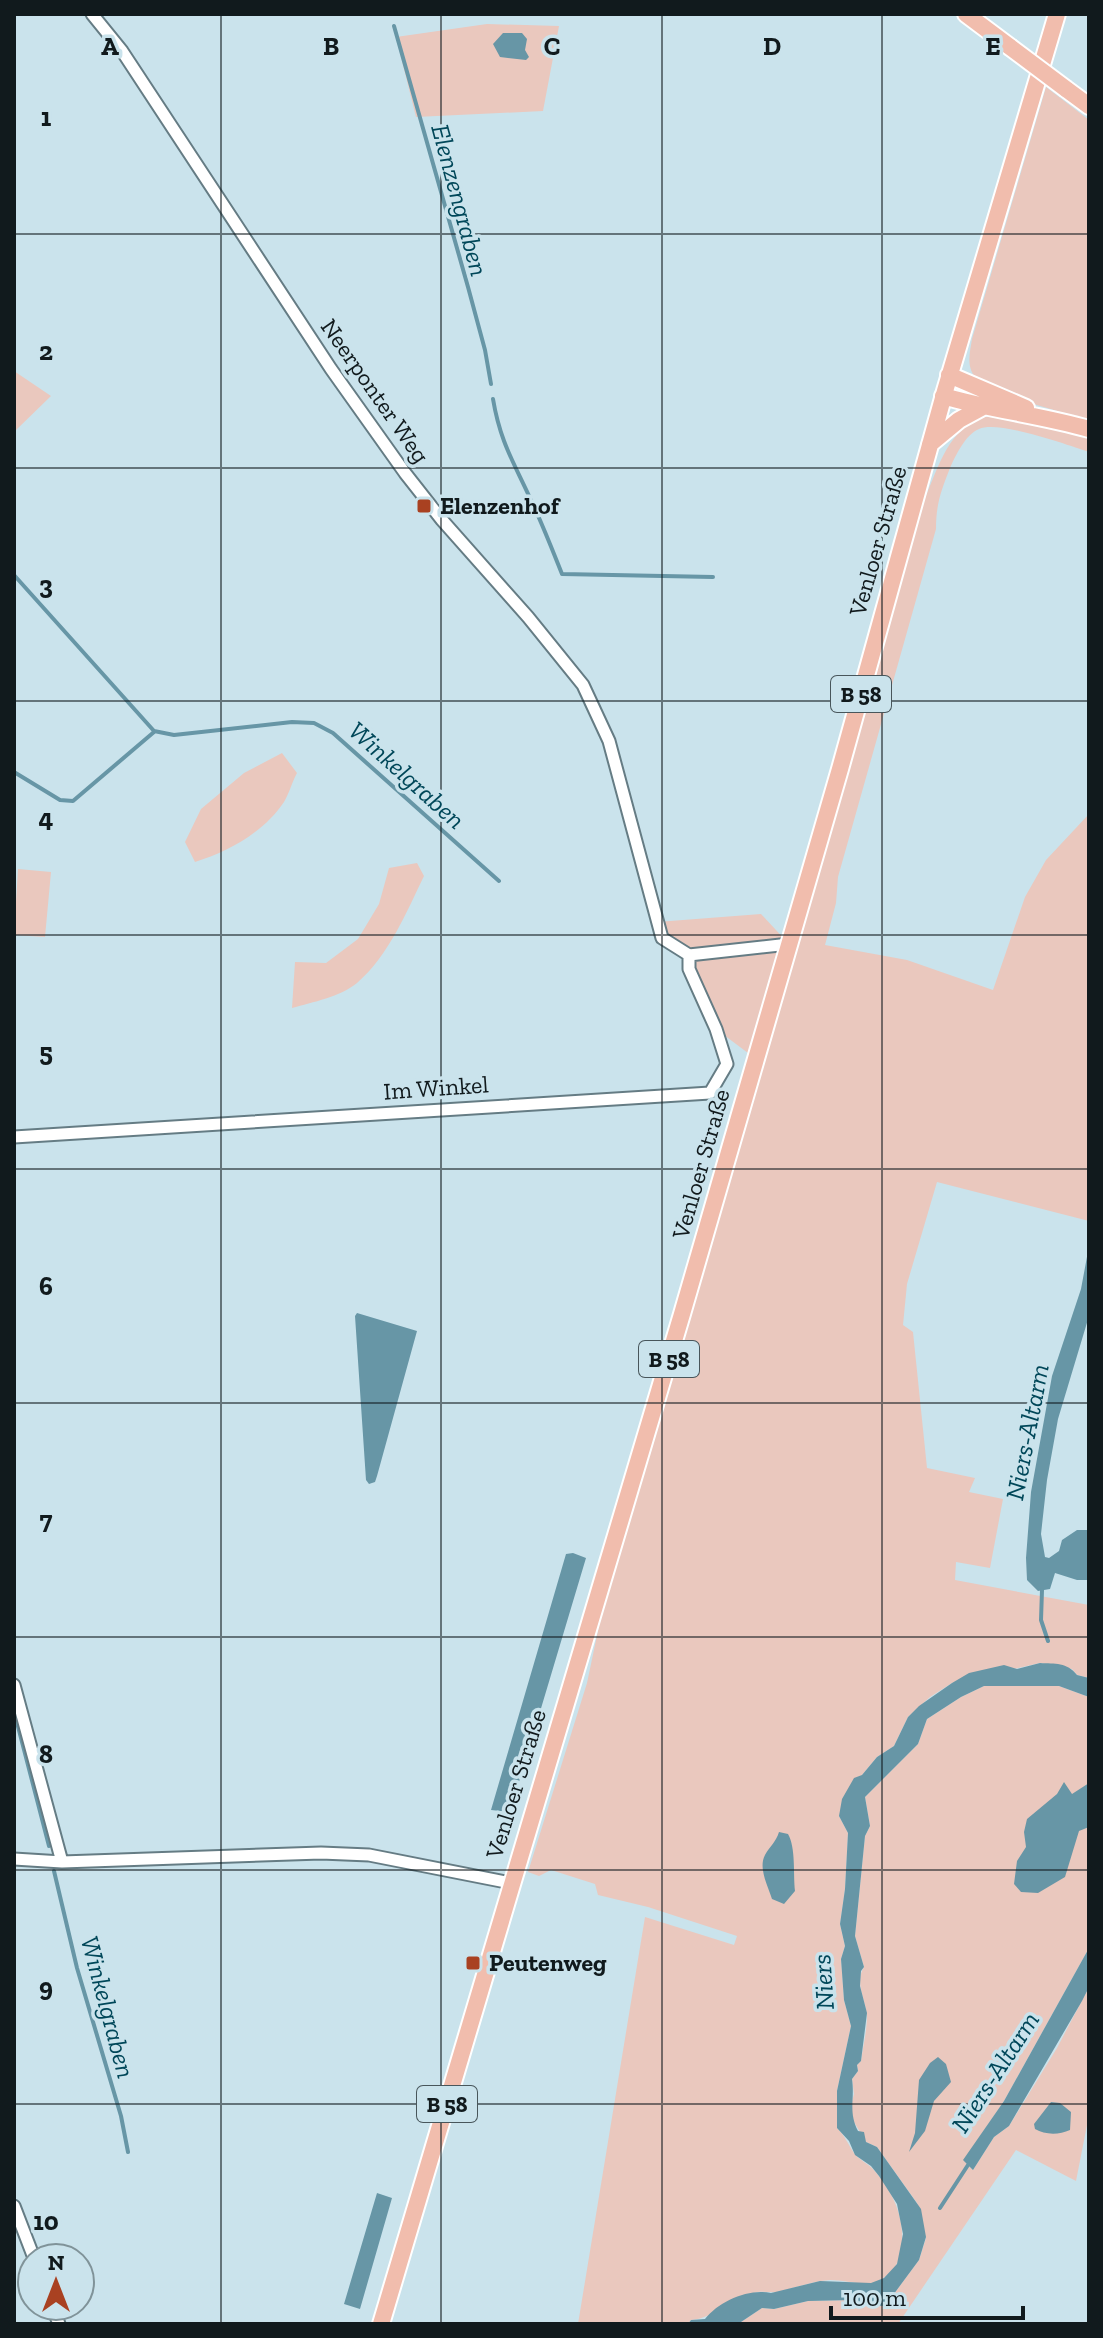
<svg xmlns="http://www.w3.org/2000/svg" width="1103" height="2338" font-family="'Zilla Slab',serif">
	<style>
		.green { fill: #eac8be }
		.water { fill: #6796a6 }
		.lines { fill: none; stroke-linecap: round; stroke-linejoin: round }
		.stream { stroke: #6796a6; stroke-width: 4 }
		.street-casing { stroke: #657c84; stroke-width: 15 }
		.primary-casing { stroke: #fff; stroke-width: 20 }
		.street { stroke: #fff; stroke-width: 11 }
		.primary { stroke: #f1bdad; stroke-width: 16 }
		.primary-bridge-casing { stroke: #fff; stroke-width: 20; stroke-linecap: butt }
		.primary-bridge { stroke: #f1bdad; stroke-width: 16 }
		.grid { fill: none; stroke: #111a1d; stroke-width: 2; stroke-opacity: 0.55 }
		.poi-dot { fill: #a94121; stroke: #cae3ec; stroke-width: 3 }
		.labels { text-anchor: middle; stroke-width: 7; stroke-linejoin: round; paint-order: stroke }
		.shield { fill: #cae3ec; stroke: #48565b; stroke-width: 2 }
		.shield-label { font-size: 22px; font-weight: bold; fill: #111a1d }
		.street-label { font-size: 24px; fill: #111a1d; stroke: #cae3ec }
		.poi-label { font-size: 24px; font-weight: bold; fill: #111a1d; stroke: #cae3ec; text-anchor: start }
		.water-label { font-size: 26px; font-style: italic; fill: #004759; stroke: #cae3ec }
		.grid-label { font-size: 26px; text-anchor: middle; font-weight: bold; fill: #111a1d; stroke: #cae3ec; stroke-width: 7; stroke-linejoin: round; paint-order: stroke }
	</style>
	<rect width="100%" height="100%" fill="#cae3ec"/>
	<path class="green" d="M487,24L559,26L543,111L416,117L396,37Z
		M1046,87L1089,120V420C1065,413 989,394 975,377C966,366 970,352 972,339Z
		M14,371L51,396L14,432Z
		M984,417H1001L1089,437V452C1067,445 999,420 979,429C965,435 956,455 950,468C941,491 936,504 936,529L838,877L836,903L825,945L907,960L993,990L1025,897L1046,860L1089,814V1221L937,1182L907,1284L903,1325L913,1332L927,1468L975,1478L969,1492L1003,1499L990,1568L956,1562L955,1580L1089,1605V1678L1077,1675L1072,1669L1040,1663L952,1683L930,1697L908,1717L894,1746L877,1757L862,1775L839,1816L848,1833L845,1889L840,1924L845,1946L841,1959L844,2000L851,2026L837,2091V2128C845,2136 848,2144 854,2153C858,2159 867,2163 873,2169C895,2193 909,2226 899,2259C896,2269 884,2280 873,2283C859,2285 843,2280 830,2280C814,2281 797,2287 782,2291C773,2294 766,2291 758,2292C731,2297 716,2318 691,2320L688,2324H578L645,1917L734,1945L737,1936L648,1907L598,1895L595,1884L551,1870L539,1876L528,1872L587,1683L620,1526L916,496L925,498C939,466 948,429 984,417Z
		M282,753L297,773C292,782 289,794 284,802C264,832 228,852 195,862L185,842L201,809L244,773Z
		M417,863L424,876C406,913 389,955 357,983C340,997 313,1002 292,1008L295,962L326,963L358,939L379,904L389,868Z
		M18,869L51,872L45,937L14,935Z
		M761,914L789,944L756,1059L716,1029L689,955L662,938L657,922Z
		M984,1686H1059L1089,1697V1948L1004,2101L964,2160L973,2170L994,2137L1009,2126L1057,2048L1089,1987V2115L1076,2181L1016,2150L898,2324H738L762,2308L774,2309L808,2301L854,2300L866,2305L885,2306L919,2260L926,2238L917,2203L877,2147L866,2142L854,2122L850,2109L854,2094L852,2079L858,2071L857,2065L861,2061C863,2047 867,2030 867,2016C866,2000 854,1983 864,1967L855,1936L865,1836L870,1826L865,1797L918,1744L927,1719L961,1697Z"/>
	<path class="water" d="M503,33H522L527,39L525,50L529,57L526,60L500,57L493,44Z
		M1089,1246V1316L1058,1419L1047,1480L1041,1534L1045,1557L1049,1558L1059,1551L1062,1540L1077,1530H1089V1580H1077L1055,1573L1050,1589L1038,1591L1027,1580L1026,1558L1031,1492L1052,1376L1081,1289Z
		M357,1313L417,1331L377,1476L375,1482L369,1484L366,1480L355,1316Z
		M573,1553L586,1558L510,1812L491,1810L566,1554Z
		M1040,1663C1055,1664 1067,1662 1077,1675L1089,1678V1697L1059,1686H984L961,1697L927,1719L918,1744L865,1797L870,1826L865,1836L855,1936L864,1967L861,1971L860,1986L867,2013L861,2061L857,2065L858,2071L852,2079C855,2100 848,2111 858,2131L864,2132L866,2142L877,2147L921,2209L926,2237L919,2260L885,2306L866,2305L854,2300L808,2301L774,2309L762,2308L738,2324H688L691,2320L705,2319C719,2301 749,2288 771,2293L820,2281L871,2283L884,2278L897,2264L903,2234L897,2204L879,2176L871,2166L855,2155L849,2141L837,2128V2091L851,2026L844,2000L841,1959L845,1946L840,1924L845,1889L848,1833L839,1816L842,1799L854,1778L862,1775L877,1757L894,1746L908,1717L919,1706L952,1683L969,1673L1004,1665L1017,1669Z
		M1064,1782L1072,1794L1089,1783V1827L1079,1831L1065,1877L1038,1893L1021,1892L1014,1884L1017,1861L1026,1847L1024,1832L1027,1819L1057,1794Z
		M779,1832L788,1834C796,1848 793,1874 795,1891L784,1904L772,1899C768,1886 758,1868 765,1855C770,1846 776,1842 779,1832Z
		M1089,1948V1987L1082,2001L1009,2126L994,2137L973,2170L963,2160L1004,2101Z
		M938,2057L946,2064L951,2082L934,2101L925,2131L909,2152L915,2133L919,2080L930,2063Z
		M1051,2102L1060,2103L1071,2112L1070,2130C1059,2135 1045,2135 1035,2129L1034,2124Z
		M377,2193L392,2198L360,2309L344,2304Z"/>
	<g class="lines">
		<path class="stream" d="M394,26L468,287L485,350L491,384
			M493,399C500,441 513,461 530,498C542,523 552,549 562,574L713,577
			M14,575L154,731L174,735L292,722L314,723L333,733L499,881
			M14,772L60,800L73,801L154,732
			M1042,1590L1041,1620L1048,1641
			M14,1711L49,1846
			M54,1871L77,1968L121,2116L128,2152
			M940,2208L968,2165"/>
		<g class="street-casing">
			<path id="street" d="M92,14L122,51L331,369L405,473L442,520L528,617L583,685L609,741L662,938L689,955L789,944
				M14,1137L710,1093L727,1064L716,1029L689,969V955
				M14,1685L62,1862
				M14,1859L62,1862L321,1853L369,1855L511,1883
				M14,2206L34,2258
				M52,2306L59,2324"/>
		</g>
		<g class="primary-casing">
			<path id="primary" d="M966,14L1010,47
				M1066,89L1089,106
				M949,375L1026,408
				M943,396C991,410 1041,415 1089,429
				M930,444L959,420L983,407
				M381,2324L682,1314L840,769L945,391L1057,14"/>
		</g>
		<use href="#street" class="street"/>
		<use href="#primary" class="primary"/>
		<g class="primary-bridge-casing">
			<path id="primary-bridge" d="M1010,47L1066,89"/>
		</g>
		<use href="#primary-bridge" class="primary-bridge"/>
	</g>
	<path class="grid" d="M221,14V2324M441,14V2324M662,14V2324M882,14V2324M14,234H1089M14,468H1089M14,701H1089M14,935H1089M14,1169H1089M14,1403H1089M14,1637H1089M14,1870H1089M14,2104H1089"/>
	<g class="poi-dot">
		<rect x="416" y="498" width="16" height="16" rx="4"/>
		<rect x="465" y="1955" width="16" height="16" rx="4"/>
	</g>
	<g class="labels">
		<g class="shield">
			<rect x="831" y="676" width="60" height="36" rx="6"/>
			<rect x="639" y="1341" width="60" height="36" rx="6"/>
			<rect x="417" y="2086" width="60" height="36" rx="6"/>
		</g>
		<g class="shield-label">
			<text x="861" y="702">B 58</text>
			<text x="669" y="1367">B 58</text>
			<text x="447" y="2112">B 58</text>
		</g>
		<g class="street-label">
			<text transform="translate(375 391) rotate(55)" y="8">Neerponter Weg</text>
			<text transform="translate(878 541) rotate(-74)" y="8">Venloer Straße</text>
			<text transform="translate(436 1088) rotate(-4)" y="8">Im Winkel</text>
			<text transform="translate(701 1164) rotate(-74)" y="8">Venloer Straße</text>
			<text transform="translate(516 1784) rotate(-73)" y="8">Venloer Straße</text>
		</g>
		<g class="poi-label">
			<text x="440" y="514">Elenzenhof</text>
			<text x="489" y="1971">Peutenweg</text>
		</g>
		<g class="water-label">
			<text transform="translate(460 200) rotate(75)" y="9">Elenzengraben</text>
			<text transform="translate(407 775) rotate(42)" y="9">Winkelgraben</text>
			<text transform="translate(1027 1432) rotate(-79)" y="9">Niers-Altarm</text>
			<text transform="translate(823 1982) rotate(-94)" y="9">Niers</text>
			<text transform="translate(108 2007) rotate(75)" y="9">Winkelgraben</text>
			<text transform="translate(995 2072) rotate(-57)" y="9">Niers-Altarm</text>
		</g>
	</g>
	<g class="grid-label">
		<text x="110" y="55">A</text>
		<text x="331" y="55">B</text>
		<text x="552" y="55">C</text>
		<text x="772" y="55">D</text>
		<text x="993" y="55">E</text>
		<text x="46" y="126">1</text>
		<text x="46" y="360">2</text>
		<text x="46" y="594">3</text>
		<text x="46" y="827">4</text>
		<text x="46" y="1061">5</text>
		<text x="46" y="1295">6</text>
		<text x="46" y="1529">7</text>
		<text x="46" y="1763">8</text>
		<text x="46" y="1996">9</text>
		<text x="46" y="2230">10</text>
	</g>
	<rect width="1103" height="2338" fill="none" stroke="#111a1d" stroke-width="32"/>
	<g transform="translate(56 2282)"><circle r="38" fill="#cae3ec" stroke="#809399" stroke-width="2"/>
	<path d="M0-6L14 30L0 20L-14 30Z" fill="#a94121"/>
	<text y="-12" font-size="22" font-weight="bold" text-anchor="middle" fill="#111a1d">N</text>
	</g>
	<path d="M831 2306v12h192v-12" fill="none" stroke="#111a1d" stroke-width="4"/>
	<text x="843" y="2306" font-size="24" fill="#111a1d" stroke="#cae3ec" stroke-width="6" paint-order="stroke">100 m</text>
</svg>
